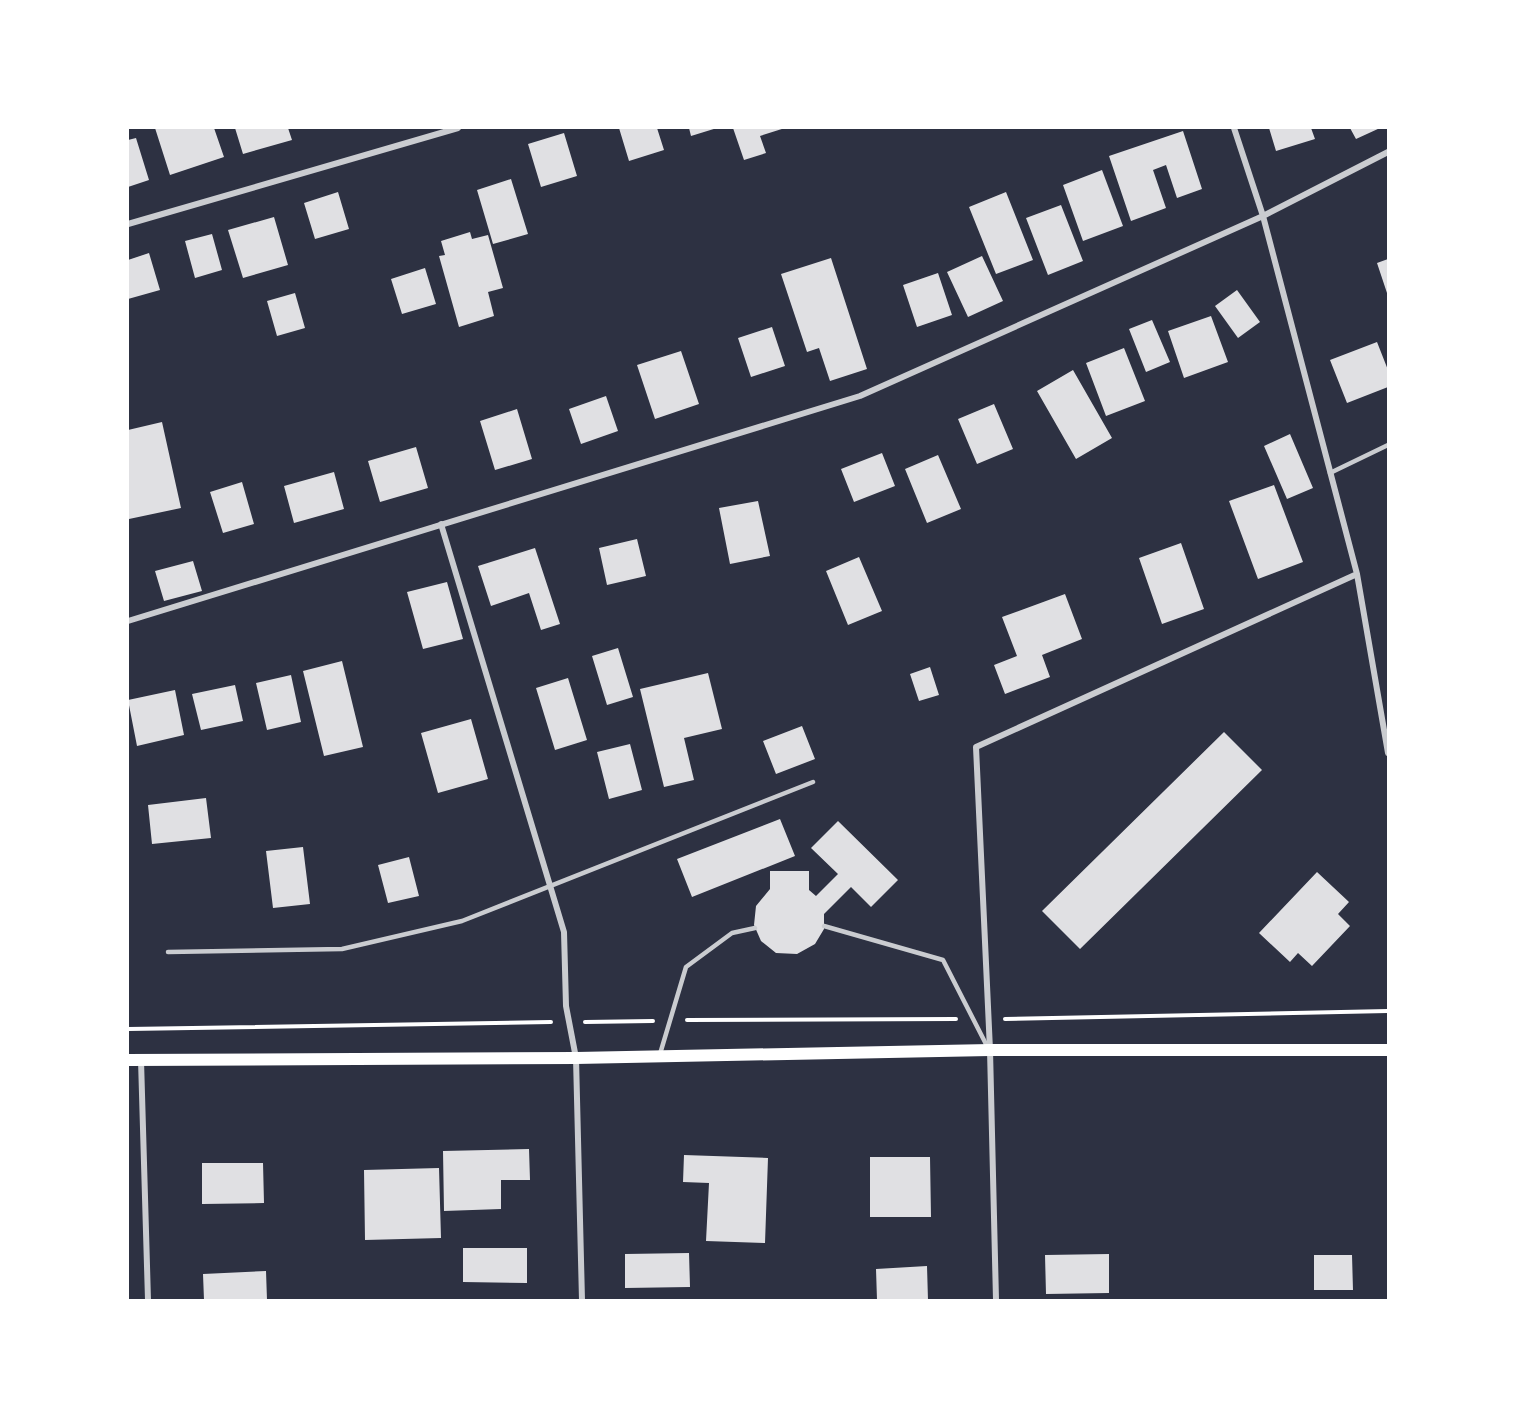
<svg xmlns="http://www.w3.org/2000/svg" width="1516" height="1428" font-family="'DM Sans',sans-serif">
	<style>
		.building { fill: #e0e0e3 }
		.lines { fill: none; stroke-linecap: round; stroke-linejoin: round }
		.path { stroke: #fff; stroke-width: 4 }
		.service { stroke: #caccd0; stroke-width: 4.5 }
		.minor { stroke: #caccd0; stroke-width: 6 }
		.secondary { stroke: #fff; stroke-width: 12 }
	</style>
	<rect width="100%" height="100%" fill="#2d3142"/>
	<path class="building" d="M155,128H214L224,157L170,175Z
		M235,128H288L292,140L243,154Z
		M619,128H657L664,150L629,161Z
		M689,128H717L691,136Z
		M733,128H785L760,136L766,153L744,160Z
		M1269,128H1311L1315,139L1276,151Z
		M1350,128H1380L1356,139Z
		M1183,131L1202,189L1177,198L1166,165L1153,170L1166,208L1131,221L1109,156Z
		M564,133L577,176L541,187L528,144Z
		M136,138L149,180L128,187V140Z
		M1102,170L1123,226L1083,241L1063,185Z
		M511,179L528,234L493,244L477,190Z
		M338,192L349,229L315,239L304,203Z
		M1006,192L1033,260L996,274L969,207Z
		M1061,205L1083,261L1048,275L1026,218Z
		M274,217L288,265L243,278L228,230Z
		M470,232L472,239L488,235L503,288L488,292L494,316L459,327L439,256L445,255L441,241Z
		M212,234L222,270L195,278L185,241Z
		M149,253L160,290L128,299V260Z
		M982,256L1003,301L968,317L947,272Z
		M831,258L867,369L830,381L819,348L807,352L781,274Z
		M1388,259V296L1377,263Z
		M425,268L436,304L402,314L391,279Z
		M938,273L952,315L917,327L903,285Z
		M1237,290L1260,322L1238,338L1215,306Z
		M295,293L305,328L277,336L267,301Z
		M1211,316L1228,362L1184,378L1168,331Z
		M1152,320L1170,362L1146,372L1129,329Z
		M772,327L785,366L751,377L738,338Z
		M1377,342L1388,370V387L1347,403L1330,360Z
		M1124,348L1145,401L1106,416L1086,363Z
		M681,351L699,404L655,419L637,365Z
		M1073,370L1112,438L1076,459L1037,391Z
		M606,396L618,431L581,444L569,409Z
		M994,404L1013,449L977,464L958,419Z
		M517,409L532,459L495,470L480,421Z
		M162,422L181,508L129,519L128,430Z
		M1290,434L1313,488L1287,499L1264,446Z
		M416,447L428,488L380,502L368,461Z
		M882,453L895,486L854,502L841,469Z
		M938,455L961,509L927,523L905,469Z
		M334,472L344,509L294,523L284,486Z
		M242,482L254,524L223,533L210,492Z
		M1274,485L1303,562L1258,579L1229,501Z
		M758,501L770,556L730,564L719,508Z
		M637,539L646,576L607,585L599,548Z
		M1181,543L1204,609L1162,624L1139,558Z
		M535,548L560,624L541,630L529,593L491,606L478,566Z
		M859,557L882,611L848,625L826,571Z
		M193,561L202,591L164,601L155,571Z
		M447,582L463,639L423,649L407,592Z
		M1065,594L1082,639L1042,655L1050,677L1005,694L994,665L1017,656L1002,617Z
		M618,648L633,697L607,705L592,656Z
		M342,661L363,747L324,756L303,671Z
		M930,667L939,695L919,701L910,674Z
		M708,673L722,729L684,738L694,780L664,787L640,689Z
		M291,675L301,722L267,730L256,683Z
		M568,678L587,740L555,750L536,688Z
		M235,685L243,721L201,730L192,694Z
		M175,690L184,735L137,746L128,700Z
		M471,719L488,779L438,793L421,733Z
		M802,726L815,759L776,774L763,741Z
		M1224,732L1262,770L1080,949L1042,911Z
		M630,744L642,790L609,799L597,752Z
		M206,798L211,838L152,844L148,805Z
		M780,819L795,856L692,897L677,859Z
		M838,821L898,880L871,907L851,887L824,914V929L815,944L797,954L776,953L761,941L754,925L756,906L770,889V871H809V890L816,896L838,874L811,848Z
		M303,847L310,904L273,908L266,851Z
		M409,857L419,896L388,903L378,865Z
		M1317,872L1349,902L1338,914L1350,926L1312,966L1298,953L1290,962L1259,933Z
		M529,1149L530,1180H501V1209L444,1211L443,1151Z
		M684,1155L768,1158L765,1243L706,1241L709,1183L683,1182Z
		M870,1157H930L931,1217H870Z
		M202,1163H263L264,1203L202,1204Z
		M439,1168L441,1238L365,1240L364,1170Z
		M463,1248H527V1283L463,1282Z
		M689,1253L690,1287L625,1288V1254Z
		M1109,1254V1293L1046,1294L1045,1255Z
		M1314,1255H1352L1353,1290H1314Z
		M927,1266L928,1300H877L876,1269Z
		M266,1271L267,1300H204L203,1274Z"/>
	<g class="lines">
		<path class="path" d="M1005,1019L1388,1011
			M687,1020L956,1019
			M585,1022L653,1021
			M128,1029L551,1022"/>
		<path class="service" d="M1330,473L1388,445
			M824,926L943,960L988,1048
			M168,952L342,949L462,921L813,782
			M660,1054L686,967L732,933L755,928"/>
		<path class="minor" d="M1234,128L1263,216L1357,574L1388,753
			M128,224L458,128
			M441,524L564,932L566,1006L576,1058L582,1300
			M128,621L860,396L1263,216L1388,152
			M141,1060L148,1300
			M996,1300L990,1050L976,747L1357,574"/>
		<path class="secondary" d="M128,1060L576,1058L990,1050H1388"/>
	</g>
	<rect width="1516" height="1428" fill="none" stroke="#ffffff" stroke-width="258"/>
</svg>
